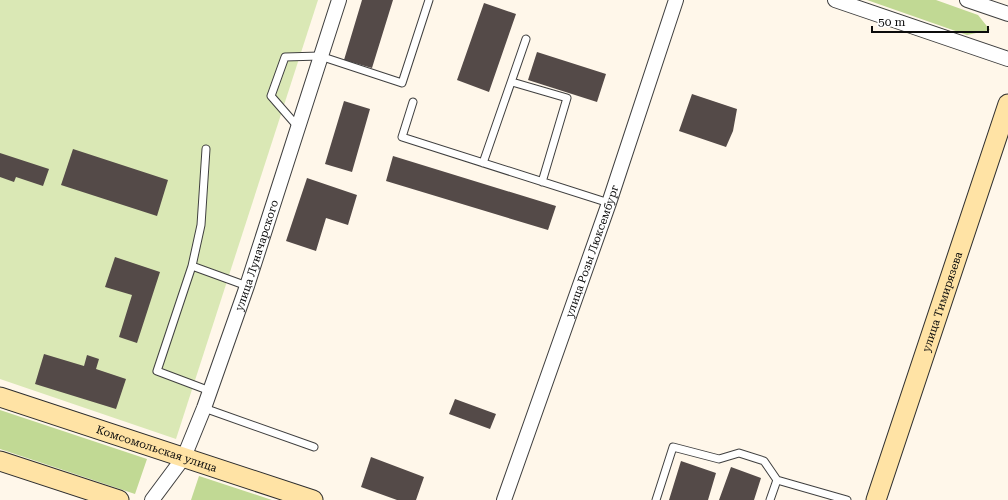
<svg xmlns="http://www.w3.org/2000/svg" width="1008" height="500" font-family="'Roboto Serif',serif">
	<style>
		.green { fill: #dae8b5 }
		.forest { fill: #c1d994 }
		.building { fill: #544a48 }
		.lines { fill: none; stroke-linecap: round; stroke-linejoin: round }
		.lane-casing { stroke: #3f3f3f; stroke-width: 9 }
		.street-casing { stroke: #3f3f3f; stroke-width: 16 }
		.secondary-casing { stroke: #2e2e2e; stroke-width: 21 }
		.lane { stroke: #fff; stroke-width: 7 }
		.street { stroke: #fff; stroke-width: 14 }
		.secondary { stroke: #ffe3a5; stroke-width: 19 }
		.labels { text-anchor: middle; stroke-width: 4; stroke-linejoin: round; paint-order: stroke }
		.street-label { font-size: 11px; fill: #0c0c0c; stroke: #fff }
	</style>
	<rect width="100%" height="100%" fill="#fff7ea"/>
	<path class="green" d="M0,0H318L176,439L0,379Z"/>
	<path class="forest" d="M867,0H936L978,15L990,30L967,35Z
		M0,410L147,459L135,494L0,449Z
		M199,476L272,500H191Z"/>
	<path class="building" d="M362,0H393L372,68L344,60Z
		M484,3L516,14L489,92L457,80Z
		M537,52L606,74L597,102L528,80Z
		M692,94L737,109L733,131L726,147L679,131Z
		M344,101L370,109L352,172L325,164Z
		M73,149L168,180L157,216L61,185Z
		M0,153L49,169L43,186L16,177L14,182L0,177Z
		M393,156L556,206L548,230L386,181Z
		M307,178L357,195L348,225L326,218L316,251L286,241Z
		M115,257L160,272L137,343L119,337L132,295L105,287Z
		M44,354L84,366L87,355L99,359L96,369L126,379L116,409L35,384Z
		M455,399L496,414L490,429L449,414Z
		M371,457L424,477L416,500H397L361,487Z
		M681,461L716,473L708,500H669Z
		M731,467L761,478L754,500H719Z"/>
	<g class="lines">
		<g class="lane-casing">
			<path id="lane" d="M512,82L567,98L542,182
				M413,102L402,137L609,203
				M298,127L271,96L285,57L320,56L402,83L429,0
				M206,149L201,225L192,266L157,371L210,391
				M483,163L526,39
				M192,266L247,286
				M204,408L314,447
				M656,500L673,447L719,459L739,453L764,461L777,480L847,500
				M770,500L777,480"/>
		</g>
		<g class="street-casing">
			<g id="street">
				<path d="M835,0L1008,59"/>
				<path d="M967,0L1008,14"/>
				<path id="s1" d="M152,500L184,457L204,408L247,286L339,0"/>
				<path id="s2" d="M504,500L609,203L676,0"/>
			</g>
		</g>
		<g class="secondary-casing">
			<g id="secondary">
				<path id="s3" d="M0,397L313,500"/>
				<path d="M0,461L119,500"/>
				<path id="s4" d="M876,500L1008,104"/>
			</g>
		</g>
		<use href="#lane" class="lane"/>
		<use href="#street" class="street"/>
		<use href="#secondary" class="secondary"/>
	</g>
	<g class="labels">
		<g class="street-label">
			<text dy="4" stroke="none"><textPath href="#s2" startOffset="264">улица Розы Люксембург</textPath></text>
			<text dy="4" stroke="none"><textPath href="#s1" startOffset="268">улица Луначарского</textPath></text>
			<text dy="4" stroke="none"><textPath href="#s4" startOffset="209">улица Тимирязева</textPath></text>
			<text dy="4" stroke="none"><textPath href="#s3" startOffset="165">Комсомольская улица</textPath></text>
		</g>
	</g>
	<path d="M872 26v6h116v-6" fill="none" stroke="#0c0c0c" stroke-width="2"/>
	<text x="878" y="26" font-size="12" fill="#0c0c0c" stroke="#ffffff" stroke-width="3" paint-order="stroke">50 m</text>
</svg>
